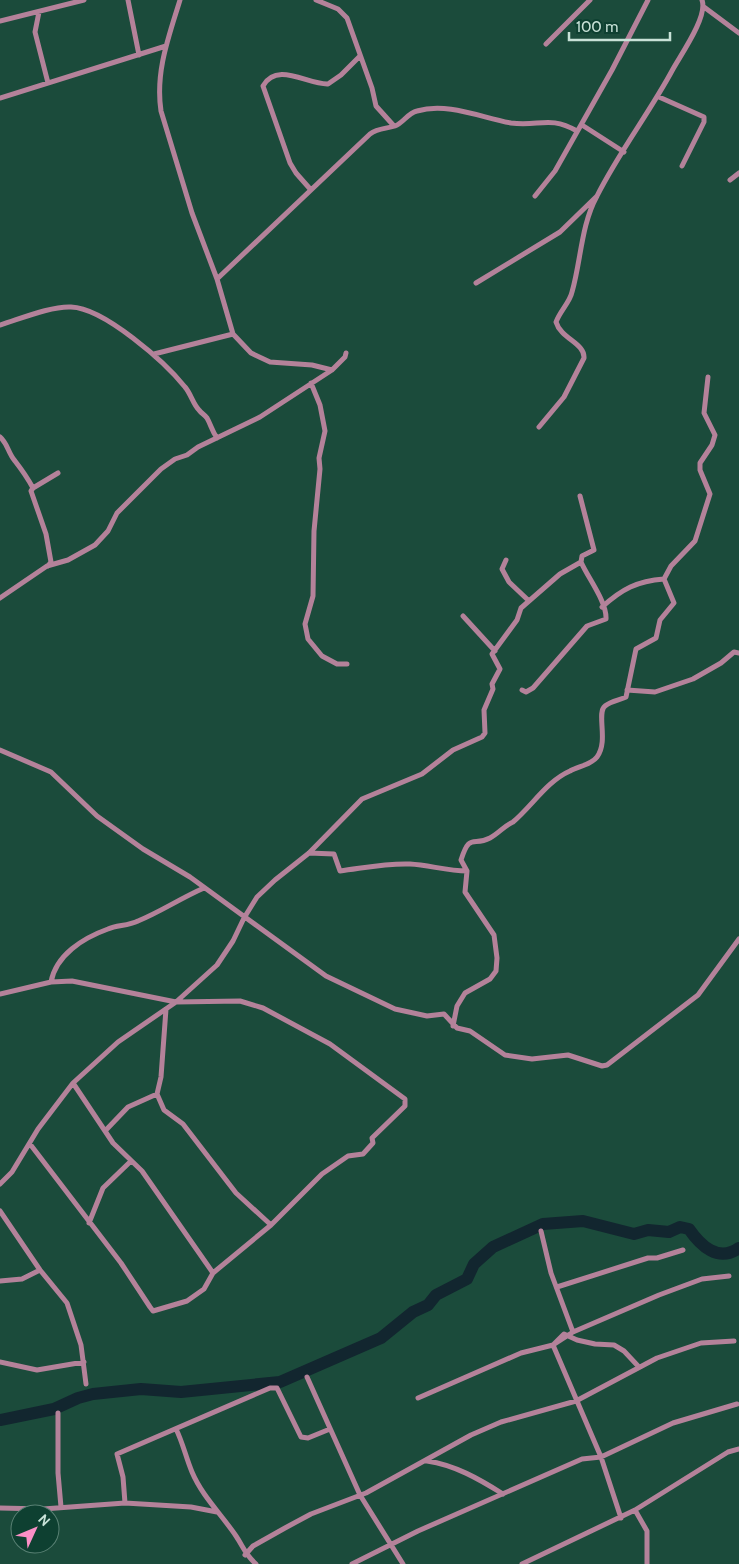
<svg xmlns="http://www.w3.org/2000/svg" width="739" height="1564" font-family="Cabin,sans-serif">
	<style>
		.lines { fill: none; stroke-linecap: round; stroke-linejoin: round }
		.river { stroke: #12262f; stroke-width: 12 }
		.street { stroke: #b4829a; stroke-width: 5 }
	</style>
	<rect width="100%" height="100%" fill="#1b4b3b"/>
	<g class="lines">
		<path class="river" d="M0,1420L54,1409L78,1398L93,1394L141,1389L181,1392L280,1382L381,1338L413,1312L428,1305L436,1295L467,1279L474,1264L493,1247L543,1224L583,1221L634,1234L648,1230L669,1232L680,1227L689,1229C700,1245 718,1263 739,1248"/>
		<path class="street" d="M128,0L139,55
			M180,0C169,36 155,72 161,111L192,213L217,279L233,334L251,353L270,362L312,365L332,370
			M316,0L338,9L347,18L372,88L376,106L394,126
			M704,7L739,33
			M39,12L35,32L48,83
			M0,21L84,0
			M546,44L590,0
			M659,97L704,117V122L682,166
			M0,98L166,46
			M582,125L624,152
			M730,180L739,173
			M311,190L296,173L290,163L263,86C277,61 308,85 328,84L341,75L360,56
			M535,196L555,171L612,70L648,0
			M217,279L370,134C378,128 386,129 395,126C403,123 408,113 417,111C448,102 482,118 511,123C539,127 549,115 577,131
			M476,283L560,232L596,197
			M0,325C20,319 51,306 71,307C104,308 165,362 185,387C191,394 193,404 199,410C201,413 205,415 207,418C211,425 212,431 217,438
			M154,354L233,334
			M311,383L320,405L325,431L319,458L320,469L314,531L313,596L305,624L308,639L322,656L337,664H347
			M539,427L564,397L584,358C585,343 561,339 556,322C560,311 570,302 572,292C581,261 581,225 597,196C619,152 650,112 673,69C682,53 708,16 702,0
			M0,437C8,444 8,453 15,461C22,470 27,477 33,488
			M506,560L502,569L509,582L528,600
			M48,566L51,562L46,534L31,491L33,488L58,473
			M0,598L47,566L68,560L95,545L108,531L117,513L161,469L175,459L187,455L198,447L260,417L332,370L345,357L346,353
			M602,607C622,589 637,581 664,579
			M463,616L495,651
			M522,690L526,692L533,688L587,626L606,619C607,602 588,578 581,562
			M627,690L655,692L693,679L721,663L734,652L739,653
			M0,750L51,772L97,816L143,849L190,877L326,976L395,1009L427,1016L444,1014L457,1028L470,1031L505,1055L532,1059L568,1055L602,1066L607,1065L698,995L739,939
			M309,853L334,854L340,871C364,868 386,863 410,864C429,865 447,871 467,871
			M51,982C56,955 83,938 108,929C117,925 128,926 138,921C160,912 181,898 204,888
			M0,994L51,982L72,981L176,1002L240,1001L263,1008L330,1044L405,1099V1106L372,1138L373,1143L363,1154L348,1156L322,1174L271,1225L213,1273L204,1289L187,1301L153,1311L150,1307L121,1263L30,1144
			M166,1009L161,1077L157,1094L164,1110L183,1124L236,1193L271,1225
			M453,1026L457,1006L465,993L490,979L496,971L497,958L494,935L465,892L467,871L461,860C470,832 473,847 490,838C499,833 504,826 513,822C532,806 547,781 570,771C579,766 591,765 597,757C609,741 596,713 605,706C611,701 620,700 626,697L636,649L656,638L660,620L674,603L664,579L671,566L695,541L710,494L700,470V463L712,445L715,435L704,413L708,377
			M73,1083L113,1143L142,1171L213,1273
			M105,1131L128,1107L157,1094
			M0,1184L12,1172L38,1129L73,1083L118,1042L176,1002L217,965L233,941L244,918L257,897L275,880L309,853L362,799L422,774L453,750L482,737L485,733L484,710L493,689L492,684L500,669L492,654L517,620L521,608L560,574L581,562L582,556L594,550L580,496
			M0,1211L40,1270L67,1303L81,1345L86,1384
			M89,1223L103,1188L131,1161
			M541,1231L551,1273L573,1332
			M0,1281L22,1279L40,1270
			M557,1287L648,1258H657L683,1250
			M0,1362L37,1370L84,1362
			M307,1377L360,1495L403,1564
			M418,1398L521,1353L553,1345L573,1332L659,1295L702,1279L729,1276
			M58,1413V1473L61,1507
			M176,1429C183,1443 186,1458 192,1472C202,1496 222,1515 236,1536C244,1548 245,1554 256,1564
			M427,1461C455,1465 479,1479 503,1494
			M125,1503L123,1477L117,1454L270,1388H277L301,1437L308,1438L330,1429
			M0,1508L43,1509L125,1503L191,1507L217,1512
			M635,1510L647,1531V1564
			M621,1518L601,1457L553,1345L564,1334L577,1340L595,1344L614,1345L624,1351L638,1366
			M245,1555L253,1546L285,1528L311,1514L366,1493L471,1435L501,1422L576,1401L657,1358L701,1343L734,1341
			M352,1564L418,1531L582,1459L601,1457L673,1423L737,1404
			M522,1564L635,1510L728,1452L739,1449"/>
	</g>
	<g transform="translate(35 1529) rotate(46)"><circle r="24" fill="#0e4031" stroke="#598174"/>
	<path d="M0-4L9 19L0 12L-9 19Z" fill="#fb8fc6"/>
	<text y="-8" font-size="14" font-weight="bold" text-anchor="middle" fill="#c9e2d8">N</text>
	</g>
	<path d="M569 32v8h101v-8" fill="none" stroke="#c9e2d8" stroke-width="2.5"/>
	<text x="576" y="32" font-size="15" fill="#c9e2d8" stroke="#0e4031" stroke-width="4" paint-order="stroke">100 m</text>
</svg>
